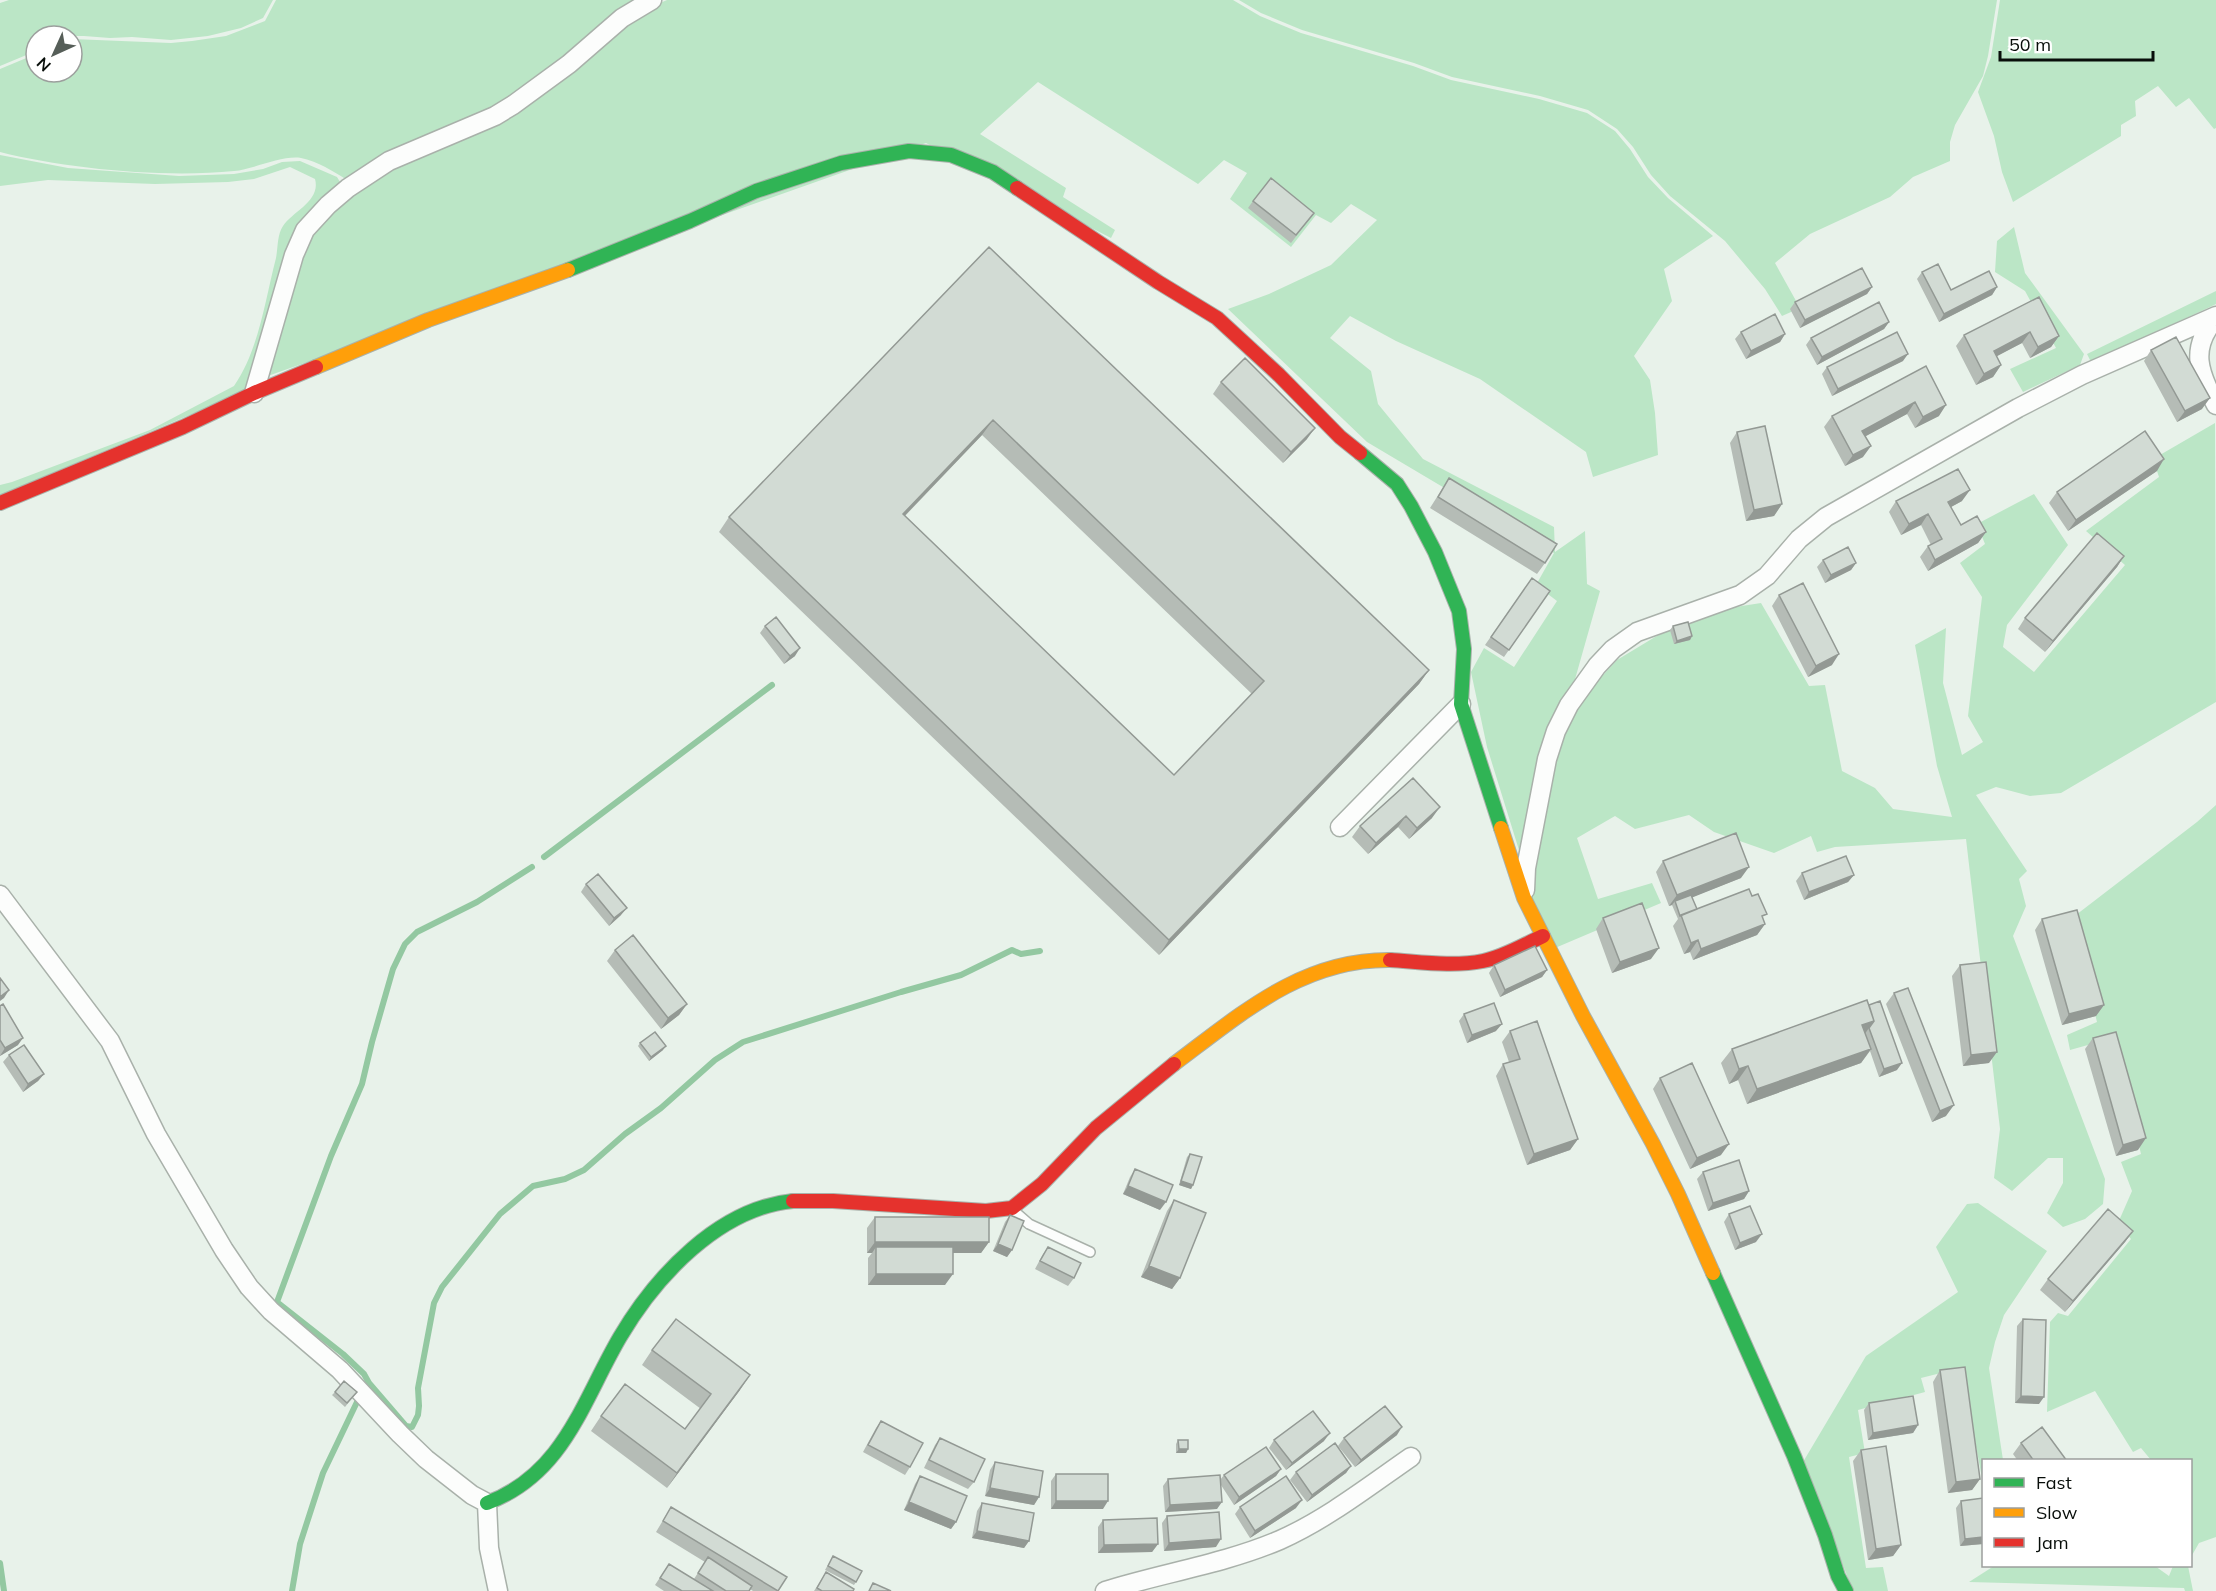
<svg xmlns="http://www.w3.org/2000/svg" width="2216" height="1591" font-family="Mulish,sans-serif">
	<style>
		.green { fill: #bbe6c6 }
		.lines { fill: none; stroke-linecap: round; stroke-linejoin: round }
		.stream { stroke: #93c8a1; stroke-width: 6 }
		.lane-casing { stroke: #a9b1aa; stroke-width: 12 }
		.street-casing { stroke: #a9b1aa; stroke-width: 21 }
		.fast-casing { stroke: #a9b1aa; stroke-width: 16 }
		.slow-casing { stroke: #a9b1aa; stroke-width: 16 }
		.jam-casing { stroke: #a9b1aa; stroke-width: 16 }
		.lane { stroke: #fcfdfc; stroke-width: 9 }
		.street { stroke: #fcfdfc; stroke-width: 18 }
		.fast { stroke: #30b455; stroke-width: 14 }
		.slow { stroke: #ff9f0a; stroke-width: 14 }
		.jam { stroke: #e5322d; stroke-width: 14 }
		.wall { fill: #b5bcb6; fill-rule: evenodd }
		.shaded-wall { fill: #939994 }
		.building { fill: #d2dbd4; stroke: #939994; stroke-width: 1.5; fill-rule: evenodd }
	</style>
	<rect width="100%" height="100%" fill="#e8f2ea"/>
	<path class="green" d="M9,0H273L263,18L241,28L208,36L171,40L132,37L110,38L84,36H36V51L0,66V3Z
		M276,0H636L510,101L347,180C333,171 317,161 301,158C283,155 254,169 234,171C165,178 67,169 0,152V69L36,54V72H72V39L171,43L192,41L226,36L265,21Z
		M667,0H1233L1260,16L1301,33L1413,66L1451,80L1539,99L1587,113L1615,131L1630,149L1648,177L1668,198L1713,236L1664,269L1672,301L1634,356L1650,380L1655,413L1658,455L1593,477L1586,452L1480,379L1396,341L1350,316L1330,338L1371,371L1378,404L1423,459L1554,527L1555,552L1585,531L1587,584L1600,591L1523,863L1487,747L1471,672L1484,648L1514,667L1557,601L1536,585L1554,553L1367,442L1228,309L1269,294L1331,265L1377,220L1351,204L1331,223L1316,215L1291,247L1230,199L1247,173L1224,160L1198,184L1038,82L980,134L1066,188L1063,197L1115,230L1111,238L926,143L265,377L299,257L319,223L372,178L427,151L642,11Z
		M1239,0H1997L1988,56L1983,76L1955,125L1950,142V161L1913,177L1890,197L1810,234L1775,263L1800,308L1782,316L1765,289L1725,241L1670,196L1651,175L1633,147L1617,129L1588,110L1540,96L1452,77L1414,63L1302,30L1261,13Z
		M2000,0H2216V128L2214,129L2189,98L2176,107L2158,86L2135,101L2136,116L2121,125V136L2013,202L2002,172L1994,136L1978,92L1991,57Z
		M0,155L68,168L179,176L234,174L263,169L282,162L300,161L337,177L340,182L302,219L294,232L244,392L0,495V485L12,482L150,430L234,386C259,350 265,300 276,258C278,248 277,235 283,226C293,211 321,201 315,179L290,167L254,179L228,182L155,184L48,180L0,186Z
		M2014,227L2025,273L2084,354L2080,365L2023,392L2010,369L2056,348L2025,291L1995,272L1997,241Z
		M2216,291V304L2210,307L2091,362L2087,354Z
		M2215,423L2216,702L2061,793L2030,796L1996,787L1976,795L2027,871L2019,879L2026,906L2013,936L2105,1179L2103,1204L2085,1219L2063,1227L2047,1213L2063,1183V1158H2048L2012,1191L1994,1178L2000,1129L1966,839L1835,847L1817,852L1811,836L1774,853L1714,832L1689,815L1635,829L1615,816L1577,838L1598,899L1652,883L1661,903L1555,948L1530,895L1553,755L1570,716L1592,687L1617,660L1655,637L1679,625L1729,608L1761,603L1809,686L1825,685L1842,771L1875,788L1893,809L1952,817L1937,766L1915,645L1946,628L1943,683L1962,755L1983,742L1968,716L1982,597L1960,563L1985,544L1977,524L2034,494L2068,545L2007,625L2003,647L2034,672L2125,565L2086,531L2159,477L2153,459Z
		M2216,805V1537L2199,1543L2191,1557L2190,1460H2151L2141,1448L2133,1452L2095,1391L2047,1412L2050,1322L2058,1313L2068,1316L2131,1239L2118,1223L2132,1191L2121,1162L2141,1154L2113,1038L2070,1050L2067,1035L2097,1022L2072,918L2197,822Z
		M1978,1203L2047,1251L2004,1315L1995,1342L1989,1368L2003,1460H1984L1983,1483L1961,1368L1921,1378L1925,1392L1858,1410L1865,1453L1849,1457L1866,1568L1883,1567L1888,1591H1853L1803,1462L1866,1356L1958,1292L1936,1247L1967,1204Z
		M1994,1566H2155L2169,1576L2173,1566H2188L2193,1591H2185L2184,1588L1969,1582Z"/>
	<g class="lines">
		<path class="stream" d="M544,857L772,685
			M532,867L477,902L417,932L405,944L393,969L372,1042L362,1084L331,1156L277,1302L343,1354L364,1374L369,1383L406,1426L412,1427L418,1415L419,1406L418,1388L434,1303L442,1287L500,1214L533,1186L565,1179L584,1170L625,1134L661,1108L715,1060L743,1042L901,992L961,975L1012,950L1021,954L1040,951
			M0,1563L4,1591
			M292,1591L300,1544L323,1473L357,1402"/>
		<g class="lane-casing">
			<path id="lane" d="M1013,1210L1029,1224L1090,1252"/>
		</g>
		<g class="street-casing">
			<path id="street" d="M2216,318C2189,348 2199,373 2216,405
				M254,393L294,255L305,230L328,205L348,188L389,161L495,116L513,105L569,64L622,18L652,0
				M1340,827L1461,704
				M1525,890L1526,868L1547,759L1556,731L1569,705L1597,666L1613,649L1637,632L1740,595L1767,576L1799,539L1826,517L2018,408L2082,375L2216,316
				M0,895L110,1041L156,1134L224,1250L249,1287L271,1311L340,1370L400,1434L426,1459L472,1495L487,1503L489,1548L498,1591
				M1105,1591C1162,1573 1224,1564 1280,1540C1327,1519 1369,1486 1411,1457"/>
		</g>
		<g class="fast-casing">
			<path id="fast" d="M568,270L690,221L756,191L841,163L909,151L951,155L993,172L1017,188
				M1360,453L1397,484L1411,506L1435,552L1459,611L1464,649L1461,704L1501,828
				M1713,1273L1794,1456L1825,1535L1838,1576L1846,1591
				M487,1503C564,1474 582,1402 620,1337C656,1276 719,1208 793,1201"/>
		</g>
		<g class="slow-casing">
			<path id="slow" d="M316,367L428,320L568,270
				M1501,828L1524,898L1583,1016L1653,1144L1678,1194L1713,1273
				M1174,1064C1241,1014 1302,959 1390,960"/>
		</g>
		<g class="jam-casing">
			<path id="jam" d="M1017,188L1158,282L1217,318L1279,375L1340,437L1360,453
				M0,503L183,427L254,393L316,367
				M1390,960C1421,962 1453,967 1483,961C1504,957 1523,945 1543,936
				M793,1201H833L986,1211L1012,1208L1042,1184L1096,1128L1174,1064"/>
		</g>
		<use href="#lane" class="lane"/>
		<use href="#street" class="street"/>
		<use href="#fast" class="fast"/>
		<use href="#slow" class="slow"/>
		<use href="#jam" class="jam"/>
	</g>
	<path class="wall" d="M1253,201L1314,213L1291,243L1248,208Z
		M989,247L1429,670L1419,684L1159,955L719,532L729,517ZM982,435L1252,694L1174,775L905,516Z
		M1922,272L1951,290L1997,287L1992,295L1939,322L1917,279Z
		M1872,287L1867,294L1800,328L1790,309L1795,302Z
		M2039,297L2059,336L2051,347L2030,358L2022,343L1996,356L2001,365L1993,377L1976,385L1956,346L1964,335Z
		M1889,322L1884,329L1817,365L1806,345L1811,338Z
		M1741,332L1785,334L1780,342L1746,359L1735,339Z
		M2151,350L2202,409L2177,422L2144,361Z
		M1903,361L1832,396L1822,374L1827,367Z
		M1926,366L1939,416L1915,428L1907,414L1865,436L1863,457L1845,466L1824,427L1832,416Z
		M1221,382L1307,439L1283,463L1213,394Z
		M1737,432L1782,504L1774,516L1746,521L1730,443Z
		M2157,471L2068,531L2049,503L2057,492Z
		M1449,478L1545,563L1537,574L1430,508Z
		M1896,501H1962L1951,507L1961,525L1986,532L1978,543L1928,571L1920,557L1928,546L1931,545L1921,525L1901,535L1889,512Z
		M2124,556L2117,567L2045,652L2018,629L2025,618Z
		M1823,560L1856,563L1851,570L1825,583L1817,567Z
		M1532,578L1550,591L1504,657L1485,645Z
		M1779,595L1832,665L1808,677L1772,606Z
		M765,626L795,656L784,664L760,633Z
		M1673,626L1692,636L1690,640L1674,644L1670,630Z
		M1413,778L1432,818L1409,839L1398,827L1368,854L1352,837L1360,826Z
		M1663,861L1741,878L1692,897L1697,909L1752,896L1765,924L1757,935L1693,960L1690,952L1684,954L1673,926L1678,919L1672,905L1669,906L1656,872Z
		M1802,873L1854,875L1848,882L1804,900L1796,881Z
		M586,884L621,915L609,926L581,892Z
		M1603,918L1651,959L1612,973L1596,929Z
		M2042,919L2104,1005L2096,1016L2062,1025L2035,930Z
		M615,950L687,1004L679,1015L661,1029L607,961Z
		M1494,965L1547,970L1542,977L1500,997L1489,973Z
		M1960,965L1989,1063L1963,1066L1952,976Z
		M1894,993L1946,1116L1932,1122L1886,1004Z
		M1867,1000L1897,1070L1879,1077L1870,1051L1861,1063L1747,1104L1738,1080L1729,1084L1721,1063L1732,1049Z
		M0,1006L18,1045L0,1056Z
		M1464,1014L1496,1031L1467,1043L1459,1021Z
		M1510,1031L1578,1139L1570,1150L1527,1165L1496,1076L1503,1064L1509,1062L1502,1042Z
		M2093,1038L2138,1150L2116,1156L2085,1049Z
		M640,1043L663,1050L649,1061L638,1046Z
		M9,1055L44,1074L38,1081L23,1092L3,1062Z
		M1660,1078L1721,1155L1690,1169L1653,1089Z
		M1190,1154L1193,1185L1191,1189L1179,1185L1187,1157Z
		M1135,1169L1160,1210L1123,1194L1130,1177Z
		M1703,1172L1749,1191L1744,1199L1708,1211L1697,1179Z
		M1174,1200L1180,1278L1172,1289L1141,1277L1167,1211Z
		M1729,1214L1756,1242L1735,1250L1724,1222Z
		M1010,1215L1012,1250L1007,1257L993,1251L1005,1222Z
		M875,1217L989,1242L981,1253H953L945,1285H868V1258L872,1253H867V1228Z
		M2133,1231L2125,1242L2065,1312L2040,1290L2048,1279Z
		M1048,1247L1074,1278L1068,1286L1035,1269L1043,1254Z
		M2023,1319L2039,1404L2015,1403L2017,1326Z
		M652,1350L740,1390L667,1488L591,1431L601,1416L685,1429L701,1409L642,1365Z
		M1940,1370L1980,1479L1972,1490L1948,1493L1933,1382Z
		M335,1392H357L345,1407L332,1395Z
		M1869,1403L1918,1425L1913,1433L1868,1440L1864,1410Z
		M881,1421L910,1467L905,1475L863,1452L876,1428Z
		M1397,1435L1355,1467L1338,1446L1344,1438Z
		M940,1438L974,1482L968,1489L924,1468L935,1445Z
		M1178,1440L1188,1449L1186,1453H1176V1444Z
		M1274,1440L1324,1441L1286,1470L1269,1448Z
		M2021,1443L2067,1461H2018L2013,1454Z
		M1861,1450L1901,1545L1893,1556L1868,1560L1853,1461Z
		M995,1462L1039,1497L1034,1505L985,1496L990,1470Z
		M1351,1466L1346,1473L1307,1502L1290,1480L1296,1472Z
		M1281,1469L1276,1476L1234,1505L1221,1485L1217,1509L1165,1512L1163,1486L1168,1479L1220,1480L1224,1475Z
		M1056,1474L1103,1509H1051V1481Z
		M920,1476L956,1522L951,1529L904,1510L915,1484Z
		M1983,1498V1544L1960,1546L1956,1508L1961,1501Z
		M982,1503L1029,1541L1024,1548L972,1538L977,1511Z
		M671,1507L778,1591H753L750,1589L749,1591H664L655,1585L669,1564L694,1579L705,1562L656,1532Z
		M1240,1507L1296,1508L1250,1538L1235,1514Z
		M1167,1516L1216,1547L1164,1551L1162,1523Z
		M1103,1520L1158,1544L1152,1552L1098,1553V1527Z
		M833,1556L856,1582L854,1585L825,1570Z
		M826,1572L853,1591H814Z"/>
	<path class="shaded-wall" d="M1872,287L1867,294L1800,328L1805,320Z
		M1997,287L1992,295L1939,322L1944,314Z
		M1889,322L1884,329L1817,365L1822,357Z
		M2030,332L2022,343L1986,362L1994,351Z
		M1785,334L1780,342L1746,359L1751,351Z
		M2059,336L2051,347L2030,358L2038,347Z
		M1908,354L1903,361L1832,396L1838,389Z
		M2001,365L1993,377L1976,385L1984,374Z
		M2210,398L2202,409L2177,422L2185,411Z
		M1915,402L1907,414L1855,442L1862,431Z
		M1946,405L1939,416L1915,428L1923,417Z
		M993,420L982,435L892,529L903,514Z
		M1315,428L1307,439L1283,463L1291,452Z
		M1871,446L1863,457L1845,466L1853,455Z
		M2164,459L2157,471L2068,531L2076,520Z
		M1970,490L1962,501L1940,513L1948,502Z
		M1782,504L1774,516L1746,521L1754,510Z
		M1928,514L1921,525L1901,535L1909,524Z
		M1986,532L1978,543L1928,571L1935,560Z
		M2124,556L2117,567L2045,652L2053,641Z
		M1856,563L1851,570L1825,583L1831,575Z
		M1692,636L1690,640L1674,644L1677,641Z
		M800,648L795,656L784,664L790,656Z
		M1839,654L1832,665L1808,677L1816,666Z
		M1429,670L1419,684L1159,955L1169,940Z
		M1440,807L1432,818L1409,839L1417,828Z
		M1406,816L1398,827L1368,854L1376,843Z
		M1749,867L1741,878L1676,904L1675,901L1672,905L1669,906L1677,895Z
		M1854,875L1848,882L1804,900L1809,892Z
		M627,908L621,915L609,926L614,918Z
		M1765,924L1757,935L1693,960L1701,949Z
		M1698,940L1690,952L1684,954L1691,943Z
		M1659,948L1651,959L1612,973L1620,962Z
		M1547,970L1542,977L1500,997L1505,990Z
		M9,990L4,998L0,1001V997Z
		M687,1004L679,1015L661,1029L668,1018Z
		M2104,1005L2096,1016L2062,1025L2069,1014Z
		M1874,1021L1864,1035L1862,1025Z
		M1502,1024L1496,1031L1467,1043L1472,1035Z
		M23,1038L18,1045L0,1056L5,1048Z
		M666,1046L663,1050L649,1061L651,1057Z
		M1871,1049L1861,1063L1747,1104L1757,1089Z
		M1997,1052L1989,1063L1963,1066L1971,1055Z
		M1902,1063L1897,1070L1879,1077L1884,1069Z
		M1748,1066L1738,1080L1729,1084L1739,1069Z
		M44,1074L38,1081L23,1092L28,1084Z
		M1954,1105L1946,1116L1932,1122L1940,1111Z
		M2146,1138L2138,1150L2116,1156L2123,1145Z
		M1578,1139L1570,1150L1527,1165L1534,1154Z
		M1729,1144L1721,1155L1690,1169L1697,1158Z
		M1181,1181L1193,1185L1191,1189L1179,1185Z
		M1128,1186L1166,1202L1160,1210L1123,1194Z
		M1749,1191L1744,1199L1708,1211L1713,1203Z
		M2133,1231L2125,1242L2065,1312L2073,1301Z
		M1762,1234L1756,1242L1735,1250L1740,1243Z
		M875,1242H989L981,1253H876V1247L872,1253H867Z
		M998,1244L1012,1250L1007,1257L993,1251Z
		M1149,1266L1180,1278L1172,1289L1141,1277Z
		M876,1274H953L945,1285H868Z
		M750,1375L740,1390L667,1488L677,1473Z
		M2021,1396L2044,1397L2039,1404L2015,1403Z
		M1918,1425L1913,1433L1868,1440L1873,1433Z
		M1402,1427L1397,1435L1355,1467L1361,1460Z
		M1330,1433L1324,1441L1286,1470L1292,1463Z
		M1179,1449H1188L1186,1453H1176Z
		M1351,1466L1346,1473L1307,1502L1312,1495Z
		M1281,1469L1276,1476L1234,1505L1239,1497Z
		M1980,1479L1972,1490L1948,1493L1956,1482Z
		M990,1488L1039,1497L1034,1505L985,1496Z
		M1302,1500L1296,1508L1250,1538L1255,1531Z
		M1056,1501H1108L1103,1509H1051Z
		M909,1502L956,1522L951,1529L904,1510Z
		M1222,1502L1217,1509L1165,1512L1170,1505Z
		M977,1531L1029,1541L1024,1548L972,1538Z
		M1983,1537V1544L1960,1546L1965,1539Z
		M1221,1539L1216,1547L1164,1551L1169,1543Z
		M1158,1544L1152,1552L1098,1553L1104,1545Z
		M1901,1545L1893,1556L1868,1560L1876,1549Z"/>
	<path class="building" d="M1271,178L1314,213L1296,235L1253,201Z
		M989,247L1429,670L1169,940L729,517ZM993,420L1264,681L1174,775L903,514Z
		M1938,264L1951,290L1989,271L1997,287L1944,314L1922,272Z
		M1862,268L1872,287L1805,320L1795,302Z
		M2039,297L2059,336L2038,347L2030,332L1994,351L2001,365L1984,374L1964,335Z
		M1879,302L1889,322L1822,357L1811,338Z
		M1775,314L1785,334L1751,351L1741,332Z
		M1897,332L1908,354L1838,389L1827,367Z
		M2176,337L2210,398L2185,411L2151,350Z
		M1245,358L1315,428L1291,452L1221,382Z
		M1926,366L1946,405L1923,417L1915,402L1862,431L1871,446L1853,455L1832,416Z
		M1765,426L1782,504L1754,510L1737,432Z
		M2145,431L2164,459L2076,520L2057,492Z
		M1958,469L1970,490L1948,502L1961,525L1977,516L1986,532L1935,560L1928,546L1942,539L1928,514L1909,524L1896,501Z
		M1449,478L1557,544L1545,563L1438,497Z
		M2097,533L2124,556L2053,641L2025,618Z
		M1848,547L1856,563L1831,575L1823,560Z
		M1532,578L1550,591L1509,650L1491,637Z
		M1803,583L1839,654L1816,666L1779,595Z
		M776,617L800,648L790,656L765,626Z
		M1688,622L1692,636L1677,641L1673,626Z
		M1413,778L1440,807L1417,828L1406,816L1376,843L1360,826Z
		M1736,833L1749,867L1677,895L1663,861Z
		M1846,856L1854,875L1809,892L1802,873Z
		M598,874L627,908L614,918L586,884Z
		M1749,889L1752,896L1758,894L1767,914L1762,916L1765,924L1701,949L1698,940L1691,943L1681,915Z
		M1691,895L1697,909L1680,916L1675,901Z
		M1642,903L1659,948L1620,962L1603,918Z
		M2077,910L2104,1005L2069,1014L2042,919Z
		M633,935L687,1004L668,1018L615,950Z
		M1535,946L1547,970L1505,990L1494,965Z
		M1986,962L1997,1052L1971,1055L1960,965Z
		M0,978L9,990L0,997Z
		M1908,988L1954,1105L1940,1111L1894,993Z
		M1867,1000L1874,1021L1862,1025L1871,1049L1757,1089L1748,1066L1739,1069L1732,1049Z
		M1880,1001L1902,1063L1884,1069L1869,1028L1874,1021L1869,1005Z
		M1494,1003L1502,1024L1472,1035L1464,1014Z
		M3,1004L23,1038L5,1048L0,1040V1006Z
		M1537,1021L1578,1139L1534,1154L1503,1064L1520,1059L1510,1031Z
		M655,1032L666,1046L651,1057L640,1043Z
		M2116,1032L2146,1138L2123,1145L2093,1038Z
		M24,1045L44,1074L28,1084L9,1055Z
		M1692,1063L1729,1144L1697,1158L1660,1078Z
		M1190,1154L1202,1157L1193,1185L1181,1181Z
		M1739,1160L1749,1191L1713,1203L1703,1172Z
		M1135,1169L1173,1185L1166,1202L1128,1186Z
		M1174,1200L1206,1213L1180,1278L1149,1266Z
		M1750,1206L1762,1234L1740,1243L1729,1214Z
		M2108,1209L2133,1231L2073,1301L2048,1279Z
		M1010,1215L1024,1221L1012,1250L998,1244Z
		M875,1217H989V1242H875Z
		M876,1247H953V1274H876Z
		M1048,1247L1081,1263L1074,1278L1040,1261Z
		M676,1319L750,1375L677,1473L601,1416L625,1384L685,1429L711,1394L652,1350Z
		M2023,1319L2046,1320L2044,1397L2021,1396Z
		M1965,1367L1980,1479L1956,1482L1940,1370Z
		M344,1381L357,1392L347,1403L335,1392Z
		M1913,1396L1918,1425L1873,1433L1869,1403Z
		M1385,1406L1402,1427L1361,1460L1344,1438Z
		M1313,1411L1330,1433L1292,1463L1274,1440Z
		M881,1421L923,1443L910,1467L868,1445Z
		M2042,1427L2067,1461H2034L2021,1443Z
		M940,1438L985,1459L974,1482L929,1460Z
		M1178,1440H1188V1449H1179Z
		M1335,1443L1351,1466L1312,1495L1296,1472Z
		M1886,1446L1901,1545L1876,1549L1861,1450Z
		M1266,1447L1281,1469L1239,1497L1224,1475Z
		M995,1462L1043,1471L1039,1497L990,1488Z
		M1056,1474H1108V1501H1056Z
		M1220,1475L1222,1502L1170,1505L1168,1479Z
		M920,1476L967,1496L956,1522L909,1502Z
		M1286,1476L1302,1500L1255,1531L1240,1507Z
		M1983,1498V1537L1965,1539L1961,1501Z
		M982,1503L1034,1513L1029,1541L977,1531Z
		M671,1507L787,1577L778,1591L663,1521Z
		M1219,1512L1221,1539L1169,1543L1167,1516Z
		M1157,1518L1158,1544L1104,1545L1103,1520Z
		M833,1556L862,1571L856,1582L828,1566Z
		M708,1557L752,1586L749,1591H726L698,1573Z
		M669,1564L713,1591H682L660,1578Z
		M826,1572L854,1589L853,1591H822L817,1588Z
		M873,1583L891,1591H869Z"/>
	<rect x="1982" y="1459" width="210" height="108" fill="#ffffff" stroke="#9c9f9d" stroke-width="1.5"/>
	<rect x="1994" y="1478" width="30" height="9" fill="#30b455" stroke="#9c9f9d" stroke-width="1.5"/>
	<text x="2036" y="1489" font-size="18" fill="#080e0a">Fast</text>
	<rect x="1994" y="1508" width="30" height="9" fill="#ff9f0a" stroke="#9c9f9d" stroke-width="1.5"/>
	<text x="2036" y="1519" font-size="18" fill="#080e0a">Slow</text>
	<rect x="1994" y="1538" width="30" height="9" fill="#e5322d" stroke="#9c9f9d" stroke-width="1.5"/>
	<text x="2036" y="1549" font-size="18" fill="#080e0a">Jam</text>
	<g transform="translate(54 54) rotate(225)"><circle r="28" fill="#ffffff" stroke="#9c9f9d" stroke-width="1.5"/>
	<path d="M0-4.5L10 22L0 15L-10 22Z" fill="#565e58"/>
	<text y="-9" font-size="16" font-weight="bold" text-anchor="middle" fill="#080e0a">N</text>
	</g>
	<path d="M2000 51v9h153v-9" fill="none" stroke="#080e0a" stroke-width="3"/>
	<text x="2009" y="51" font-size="18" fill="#080e0a" stroke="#ffffff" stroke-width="4.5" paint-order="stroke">50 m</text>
</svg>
